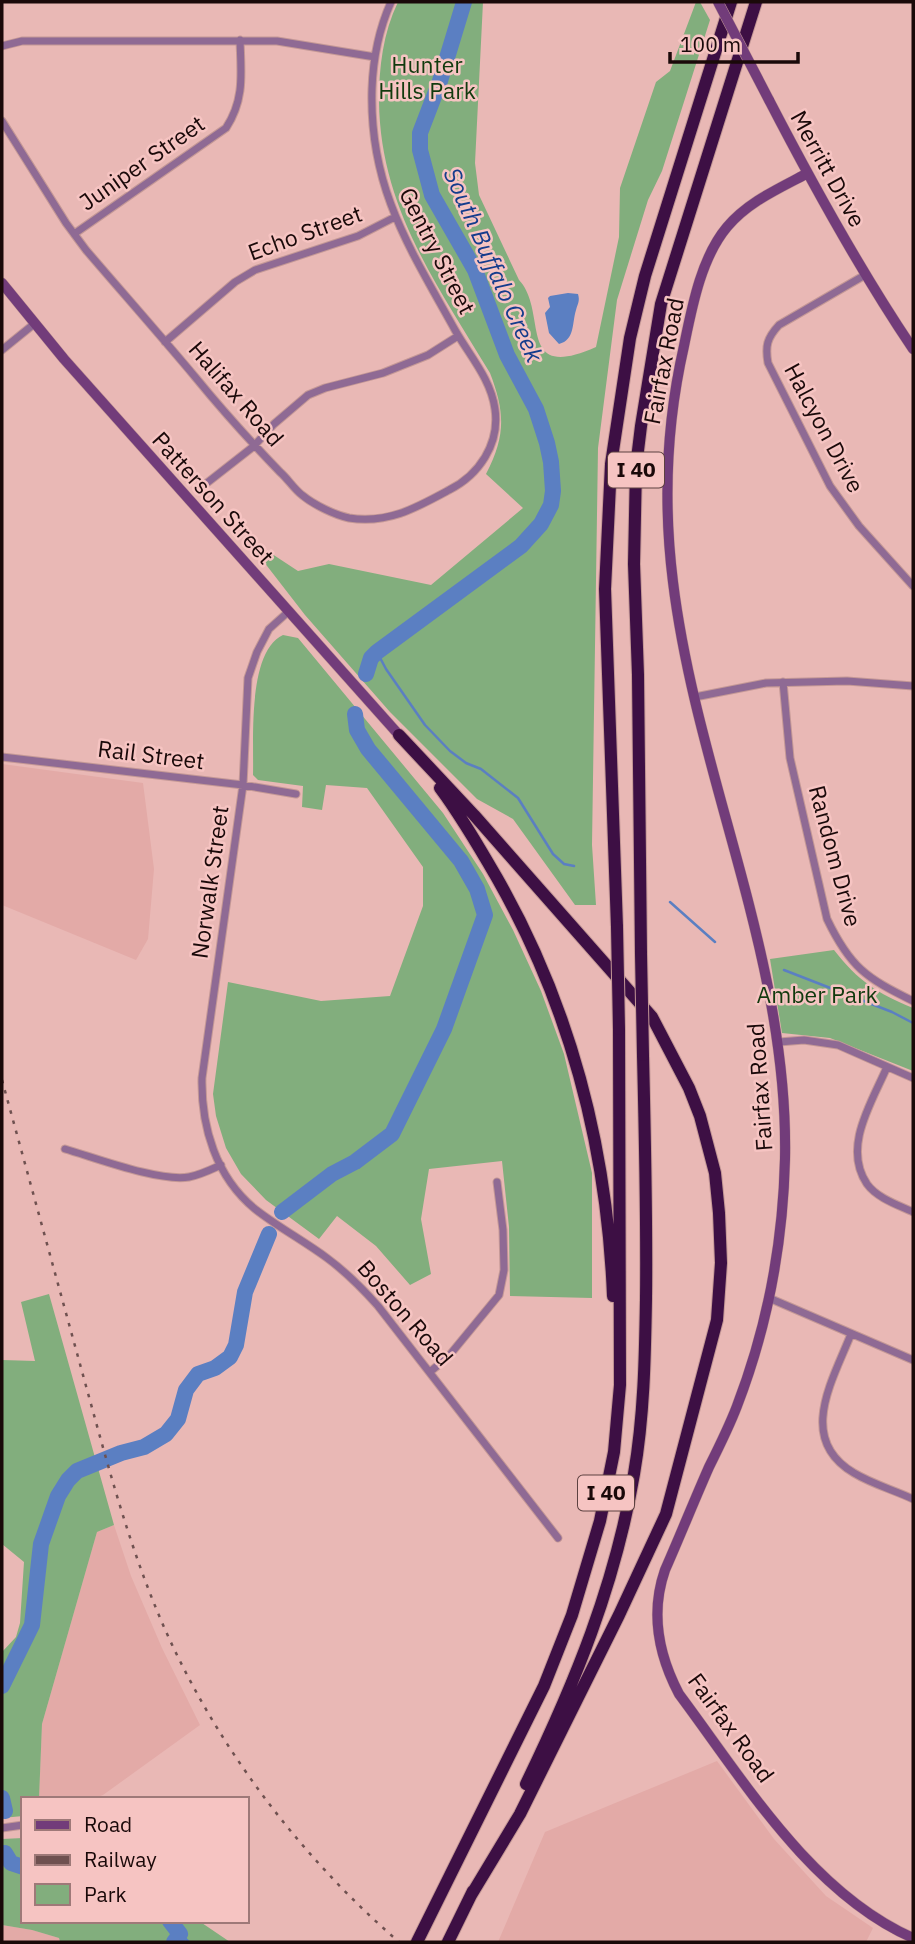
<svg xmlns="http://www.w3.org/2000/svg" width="915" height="1944" font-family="'IBM Plex Sans',sans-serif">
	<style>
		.built { fill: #e3aaa7 }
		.green { fill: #82ae7d }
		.water { fill: #5b7fc2 }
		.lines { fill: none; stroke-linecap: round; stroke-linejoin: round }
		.stream { stroke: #5b7fc2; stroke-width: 2.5 }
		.river { stroke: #5b7fc2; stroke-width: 16 }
		.street-casing { stroke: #c49896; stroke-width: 9 }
		.secondary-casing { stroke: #c49896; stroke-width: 11 }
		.highway-casing { stroke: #c49896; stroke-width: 14 }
		.street { stroke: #8f6a94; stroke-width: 7 }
		.secondary { stroke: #723c7a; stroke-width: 10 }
		.highway { stroke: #3d0f44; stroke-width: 12 }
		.rail { stroke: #6f5150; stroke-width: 2.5; stroke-dasharray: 3.5 7; stroke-linecap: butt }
		.secondary-bridge-casing { stroke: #c49896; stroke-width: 11; stroke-linecap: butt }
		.highway-bridge-casing { stroke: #c49896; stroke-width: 14; stroke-linecap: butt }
		.secondary-bridge { stroke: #723c7a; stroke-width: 10 }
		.highway-bridge { stroke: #3d0f44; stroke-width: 12 }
		.labels { text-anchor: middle; stroke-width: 5; stroke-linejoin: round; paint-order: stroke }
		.shield { fill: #f6c4c2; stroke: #5c4140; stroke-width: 2 }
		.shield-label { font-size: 21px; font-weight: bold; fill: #1a0909 }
		.park-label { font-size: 23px; fill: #113a0e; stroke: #f6c4c2 }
		.street-label { font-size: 23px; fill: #1a0909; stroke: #f6c4c2 }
		.water-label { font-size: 24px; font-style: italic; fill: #143c8c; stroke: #f6c4c2 }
	</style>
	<rect width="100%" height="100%" fill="#e9b8b5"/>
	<path class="built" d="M2,764L143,783L154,869L148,939L136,960L2,905Z
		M114,1525L131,1576L162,1648L200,1725L103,1795L93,1799H39L42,1724L97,1532Z
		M717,1761L774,1839L826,1896L873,1928L866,1942H498L545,1832Z
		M2,1925L32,1930L59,1938L60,1942H2Z"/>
	<path class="green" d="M398,2H483L475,163L479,195L519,280C549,312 515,383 596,347L619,237L620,188L656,82L670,71L696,2H700L710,20L662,171L648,200L617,300L598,448L592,845L596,905H575L513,819L477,799L390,712L305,615L257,553L263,548L298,571L329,564L431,585L523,508L486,474C506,436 505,412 490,373C437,285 380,207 379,101C379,67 383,33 398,2Z
		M283,635L298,638L443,813L483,874L513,930L541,991L564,1054L592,1173V1298L510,1296L509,1227L502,1161L429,1169L421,1219L431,1274L410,1285L376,1246L337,1216L319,1239L266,1200L241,1174L226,1148L216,1116L213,1094L228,982L321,1001L390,996L423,906V867L367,788L326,785L322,810L302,807L303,786L258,780L253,775C254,740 247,652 283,635Z
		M834,950C858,981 877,993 913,1008V1071L830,1038L782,1033L770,959Z
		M49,1294L114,1525L97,1532L42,1724L39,1799H23V1816L2,1818V1652L16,1637L20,1623L24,1562L2,1544V1360L35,1361L21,1302Z
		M23,1838V1921H199L230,1942H60L59,1938L32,1930L2,1925V1839Z"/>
	<path class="water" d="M568,293L578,294C580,301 578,303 576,310C572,323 575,340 559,344L549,333L545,313L550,307L548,298L550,296Z"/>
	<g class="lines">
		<path class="stream" d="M377,652L386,669L425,725L450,751L466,763L481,769L518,798L553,854L564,864L574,866
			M670,902L715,942
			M784,970L892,1012L913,1023
			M180,1934L189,1942"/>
		<path class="river" d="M366,674L371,658L377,652L521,546L541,524L551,505L553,491L551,462L547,443L536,409L507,355L475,270L432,195L420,150V133L440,81L464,2
			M282,1212L332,1174L355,1162L392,1134L444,1029L485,915L477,889L461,861L368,749L357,730L355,714
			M2,1686L32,1625L41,1544L58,1496L68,1480L77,1471L121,1453L144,1447L166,1434L178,1419L186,1390L198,1374L215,1368L230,1357L236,1345L245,1292L269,1234
			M2,1798L5,1811
			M5,1853L11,1863L23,1867
			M170,1921L180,1934L174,1942"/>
		<g class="street-casing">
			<path id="street" d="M2,46L22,41H277L375,57
				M2,121L66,223L86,250C122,292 160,335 196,378C223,411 251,442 280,472C288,479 294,489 302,495C314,505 335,515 349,518C388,524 416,508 449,490C479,475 500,444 495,409C491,379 469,355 455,330C409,247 369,187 372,89C373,59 379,29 391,2
				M74,234L226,128C245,99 241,73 240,40
				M865,275L779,325C767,338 765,346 768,363L830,486L859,526L913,586
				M165,342L235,282L255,270L358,236L395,217
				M2,350L34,324
				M203,486L254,446L274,424L308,395L325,388L383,373L428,355L458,336
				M288,612L269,629L257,652L248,678L243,785L202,1078C201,1127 216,1177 255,1209C278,1227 304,1241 327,1258C346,1272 362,1288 378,1306L558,1538
				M783,682L790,758L827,919C850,967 866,978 913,1001
				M695,697L766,683L847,681L913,686
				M2,757L243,785L296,794
				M779,1042L804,1040L838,1045L913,1078
				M887,1067C872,1102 842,1147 867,1184C877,1198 898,1205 913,1212
				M65,1149C96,1158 159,1182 189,1177C200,1175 210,1170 221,1165
				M769,1298L913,1360
				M851,1334C833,1380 796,1439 854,1473C872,1484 894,1490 913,1499
				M431,1371L448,1357L499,1295L504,1270L503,1230L497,1182
				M2,1828L23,1825"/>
		</g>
		<g class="secondary-casing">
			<path id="secondary" d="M769,100C813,185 859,269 913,349
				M806,174C778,189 748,202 727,227C701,258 692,307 684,346C666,425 663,502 673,582C697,777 789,959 785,1159C783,1242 767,1328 737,1406C729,1427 719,1447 709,1467C694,1501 680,1536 665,1570C650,1613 658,1654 679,1694C744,1781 811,1893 913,1938
				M2,283L64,359L399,735"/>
		</g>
		<g class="highway-casing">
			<path id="highway" d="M399,735L474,815L652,1017L689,1088L700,1116L715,1173L719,1213L721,1263L717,1320L666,1514L619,1615L520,1814L470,1897
				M440,788C461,816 479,847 497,878C571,1008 607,1146 613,1296
				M617,927L605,589L611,464L630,338L645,276L731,2
				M641,954L638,675L634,564L636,467L641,426L661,304L756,2
				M526,1784C575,1683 615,1585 634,1474C644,1416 645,1358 646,1299C647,1218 645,1137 643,1055
				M417,1942L544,1686L572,1615L600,1521L614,1452L620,1385L619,1029
				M448,1942L473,1891"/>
		</g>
		<use href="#street" class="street"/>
		<use href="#secondary" class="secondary"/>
		<use href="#highway" class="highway"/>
		<path class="rail" d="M2,1080C30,1182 58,1284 86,1386C112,1480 137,1577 182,1665C235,1770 310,1865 399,1942"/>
		<g class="secondary-bridge-casing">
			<path id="secondary-bridge" d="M718,2L769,100"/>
		</g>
		<g class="highway-bridge-casing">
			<path id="highway-bridge" d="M617,927L619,1029
				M641,954L643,1055"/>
		</g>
		<use href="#secondary-bridge" class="secondary-bridge"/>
		<use href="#highway-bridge" class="highway-bridge"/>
	</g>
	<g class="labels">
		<g class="shield">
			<rect x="608" y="452.5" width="56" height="35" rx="5"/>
			<rect x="578" y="1475.5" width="56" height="35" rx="5"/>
		</g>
		<g class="shield-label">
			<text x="636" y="477">I 40</text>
			<text x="606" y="1500">I 40</text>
		</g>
		<g class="park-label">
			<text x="427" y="73">Hunter<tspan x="427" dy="26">Hills Park</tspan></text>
			<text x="817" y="1003">Amber Park</text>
		</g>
		<g class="street-label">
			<text transform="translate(142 163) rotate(-35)" y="8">Juniper Street</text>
			<text transform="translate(828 169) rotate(61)" y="8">Merritt Drive</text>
			<text transform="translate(305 233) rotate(-20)" y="8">Echo Street</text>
			<text transform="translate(437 251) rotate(63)" y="8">Gentry Street</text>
			<text transform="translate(664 361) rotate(-79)" y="8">Fairfax Road</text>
			<text transform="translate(236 394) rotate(49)" y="8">Halifax Road</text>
			<text transform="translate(824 428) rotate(62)" y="8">Halcyon Drive</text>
			<text transform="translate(213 498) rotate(48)" y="8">Patterson Street</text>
			<text transform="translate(151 755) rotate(7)" y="8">Rail Street</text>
			<text transform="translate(835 856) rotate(75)" y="8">Random Drive</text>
			<text transform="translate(210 882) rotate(-82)" y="8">Norwalk Street</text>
			<text transform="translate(760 1087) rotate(-94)" y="8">Fairfax Road</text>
			<text transform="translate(405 1313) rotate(49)" y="8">Boston Road</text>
			<text transform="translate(731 1728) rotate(54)" y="8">Fairfax Road</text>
		</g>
		<g class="water-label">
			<text transform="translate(493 265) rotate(66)" y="8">South Buffalo Creek</text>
		</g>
	</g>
	<rect width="915" height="1944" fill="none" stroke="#1a0909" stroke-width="7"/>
	<rect x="21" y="1797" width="228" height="126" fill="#f6c4c2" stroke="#9e7978" stroke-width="2"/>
	<rect x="35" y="1820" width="35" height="10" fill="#723c7a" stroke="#9e7978" stroke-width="2"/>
	<text x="84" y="1832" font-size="21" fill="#1a0909">Road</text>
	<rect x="35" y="1855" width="35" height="10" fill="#6f5150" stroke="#9e7978" stroke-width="2"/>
	<text x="84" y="1867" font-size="21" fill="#1a0909">Railway</text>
	<rect x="35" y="1884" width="35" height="21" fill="#82ae7d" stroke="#9e7978" stroke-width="2"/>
	<text x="84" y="1902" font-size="21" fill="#1a0909">Park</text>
	<path d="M670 52v10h128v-10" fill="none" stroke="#1a0909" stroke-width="3.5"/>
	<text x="680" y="52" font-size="21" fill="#1a0909" stroke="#f6c4c2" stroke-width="5" paint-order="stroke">100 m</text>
</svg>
